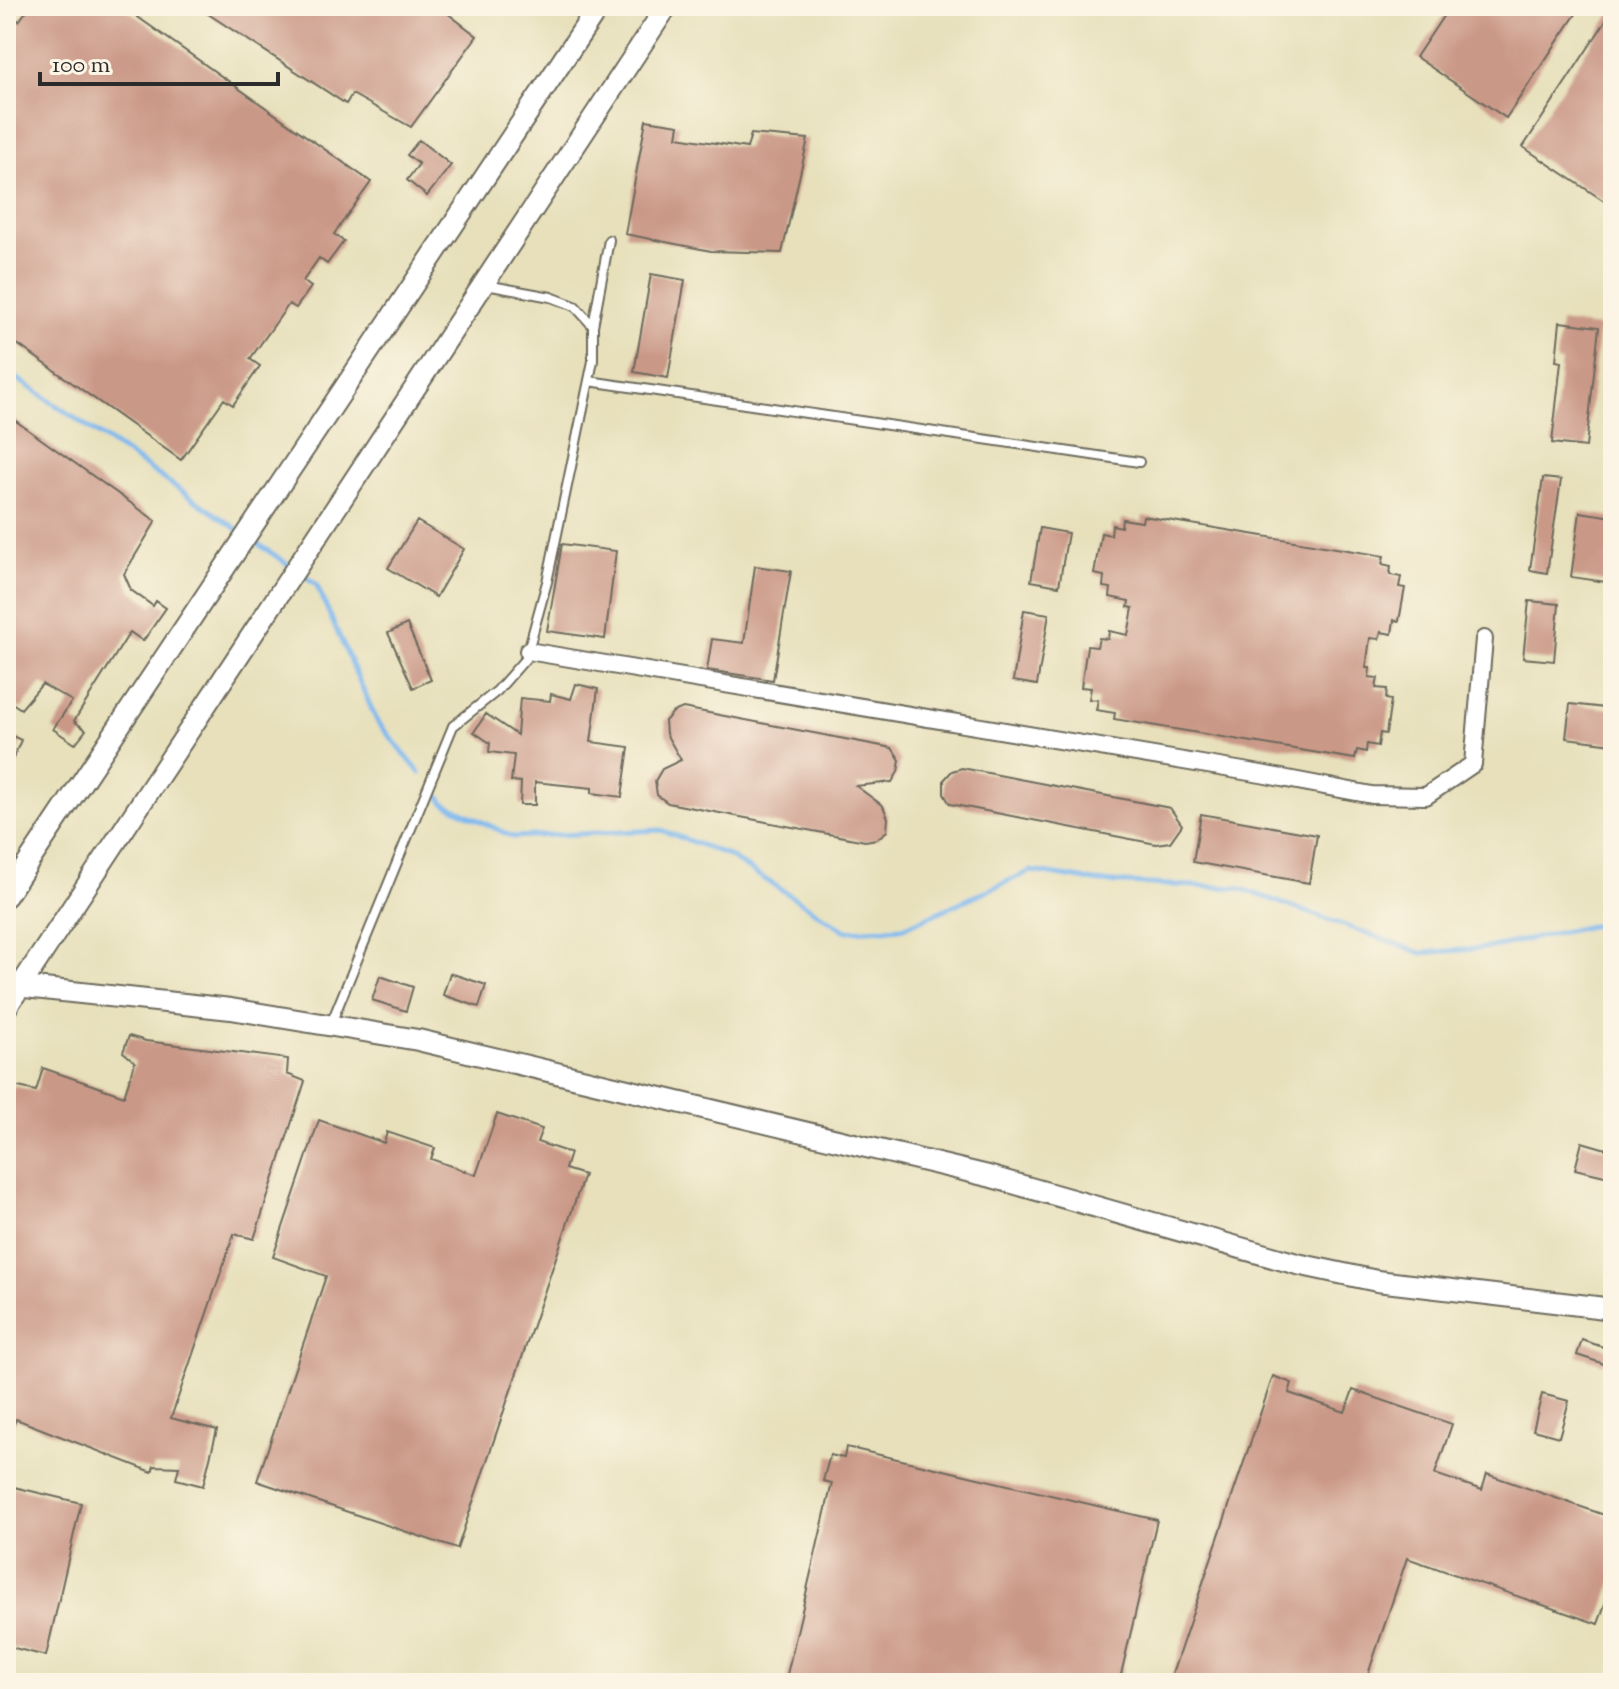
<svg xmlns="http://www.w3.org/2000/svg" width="1619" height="1689" font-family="'Sorts Mill Goudy',serif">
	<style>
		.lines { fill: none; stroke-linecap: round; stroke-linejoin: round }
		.stream { stroke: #7db8ef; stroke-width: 5 }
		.building { fill: #ca9887 }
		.service-casing { stroke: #6d6a5d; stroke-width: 12 }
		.minor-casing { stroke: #6d6a5d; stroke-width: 20 }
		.tertiary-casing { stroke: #6d6a5d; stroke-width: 24 }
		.service { stroke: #fff; stroke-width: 8 }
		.minor { stroke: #fff; stroke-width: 16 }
		.tertiary { stroke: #fff; stroke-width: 20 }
	</style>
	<rect width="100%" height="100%" fill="#fcf5e5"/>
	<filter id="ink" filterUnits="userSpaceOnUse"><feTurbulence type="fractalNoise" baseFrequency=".0125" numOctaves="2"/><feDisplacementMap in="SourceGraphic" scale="16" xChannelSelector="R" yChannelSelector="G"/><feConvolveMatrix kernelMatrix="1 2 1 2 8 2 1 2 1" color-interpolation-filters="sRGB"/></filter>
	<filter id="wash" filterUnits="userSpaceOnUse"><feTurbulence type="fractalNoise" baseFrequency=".006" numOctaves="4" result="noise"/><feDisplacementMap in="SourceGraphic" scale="32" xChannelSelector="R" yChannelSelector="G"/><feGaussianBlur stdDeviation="1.8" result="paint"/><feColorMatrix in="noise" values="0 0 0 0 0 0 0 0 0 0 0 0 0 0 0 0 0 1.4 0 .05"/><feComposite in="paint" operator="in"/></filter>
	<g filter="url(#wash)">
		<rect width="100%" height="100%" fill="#e7e0bb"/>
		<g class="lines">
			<path class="stream" d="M6,371L243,533
				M251,539L292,567
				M300,573L316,584L377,721L420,773
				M438,795L444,803L513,837L661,830L727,855L846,931L903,928L1031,871L1101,882L1239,888L1421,953L1488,948L1613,921"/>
		</g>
		<g id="blocks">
			<path class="building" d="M30,6H122L371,182L334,234L344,241L327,264L319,258L303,281L311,287L296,308L289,304L250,359L260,366L233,405L224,399L181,460L6,336V22L11,15L19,21Z
				M196,6H438L477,36L411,127L352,94L346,104Z
				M1450,6H1565L1576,14L1506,118L1416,57Z
				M1613,10V207L1523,147Z
				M646,120L679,125L677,137L747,148L751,134L808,139L782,253L711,251L625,234Z
				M419,140L451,165L427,196L407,180L419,164L407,155Z
				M651,274L685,280L668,378L634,372Z
				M1560,322L1599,327L1586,447L1552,443L1561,362L1556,361Z
				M6,414L156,521L124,574L131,590L153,606L156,601L166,608L143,641L130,632L74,721L86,730L75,744L53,729L72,701L42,684L21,709L6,699Z
				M1543,478L1561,480L1547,573L1530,570Z
				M1580,512L1613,517V583L1571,577Z
				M1143,516L1384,556L1382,564L1391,566L1390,575L1401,577L1399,587L1405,588L1399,621L1394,620L1392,634L1381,632L1379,639L1370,638L1366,668H1370L1369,677L1378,678L1376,688L1387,689L1386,699L1391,700L1386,734L1380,733L1378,746L1367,744L1366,752L1357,750L1355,759L1114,719L1115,713L1096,710L1098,700L1089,699L1091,688L1081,687L1087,646L1097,647L1099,638L1108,639L1109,631L1128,635L1133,608L1128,607L1129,601L1110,597L1111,588L1103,587L1104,576L1094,574L1101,533L1111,535L1112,525L1121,527L1122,519L1142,522Z
				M417,521L464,549L436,597L388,568Z
				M1040,528L1068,533L1059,586L1031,581Z
				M562,544L616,551L605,639L547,631Z
				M755,566L791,571L773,680L707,670L712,639L744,643Z
				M1529,601L1559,604L1554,661L1523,658Z
				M1024,610L1049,614L1037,685L1013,681Z
				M407,624L431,680L413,688L388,633Z
				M576,684L598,689L591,742L629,747L622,797L592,793V788L535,782V805H520L521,782L511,781L514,755L489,752L490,743L474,732L486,714L517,735L520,698L550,701L551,694L571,699Z
				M1570,704L1613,709V744L1566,738Z
				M683,708L892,748L900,760L898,772L892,782L856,786L883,806L888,818L887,831L877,839L865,841L668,803L657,795L655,781L662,769L681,760L666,734L665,721L673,712Z
				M6,733L21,740L6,775Z
				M962,768L1170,808L1182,825L1170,842L1156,844L950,804L944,794V780L952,771Z
				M1201,814L1317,835L1309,883L1193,862Z
				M450,973L486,985L479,1007L443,995Z
				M380,976L413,987L406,1011L372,1000Z
				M129,1036L146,1041L288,1059L287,1074L305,1081L254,1239L234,1234L171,1418L217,1430L203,1486L176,1479L179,1467L154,1466L152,1472L16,1419L6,1442V1110L14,1086L36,1091L43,1068L124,1096L135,1062L123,1052Z
				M497,1114L542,1129L537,1142L570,1153L565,1169L584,1175L457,1549L257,1481L326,1276L273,1257L319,1120L384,1143L387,1132L435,1148L431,1159L476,1175Z
				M1582,1142L1613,1151V1178L1575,1169Z
				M1582,1340L1609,1349L1604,1364L1577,1355Z
				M1273,1376L1292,1383L1289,1393L1345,1412L1353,1390L1452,1424L1435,1474L1482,1490L1487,1474L1613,1518V1581L1598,1624L1407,1558L1365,1683H1169Z
				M1542,1394L1569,1401L1559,1437L1533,1430Z
				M846,1447L1157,1520L1119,1683H785L832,1483L823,1481L830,1455L844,1458Z
				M6,1485L81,1503L46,1656L6,1646Z"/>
		</g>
	</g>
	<g filter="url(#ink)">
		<use href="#blocks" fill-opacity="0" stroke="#6d6a5d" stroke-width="2"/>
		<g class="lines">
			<g class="service-casing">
				<path id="service" d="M593,326L609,240
					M589,381L1139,462
					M330,1026L453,726L497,691L526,658L547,582L593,361V326L575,306L551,297L486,285"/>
			</g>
			<g class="minor-casing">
				<path id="minor" d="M528,651L1261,774L1372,795L1426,796L1473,764L1484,639"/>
			</g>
			<g class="tertiary-casing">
				<path id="tertiary" d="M6,896L599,6
					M6,985L231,1009L418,1040L988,1176L1297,1264L1377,1281L1613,1309
					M6,1008L667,6"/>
			</g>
			<use href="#service" class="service"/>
			<use href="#minor" class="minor"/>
			<use href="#tertiary" class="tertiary"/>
		</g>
	</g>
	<rect width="1619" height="1689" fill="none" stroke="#fcf5e5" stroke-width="32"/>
	<path d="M40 72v12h238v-12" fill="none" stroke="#2b2b2b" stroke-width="4"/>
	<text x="52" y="72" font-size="24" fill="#2b2b2b" stroke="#fcf5e5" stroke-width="6" paint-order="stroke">100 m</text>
</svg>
